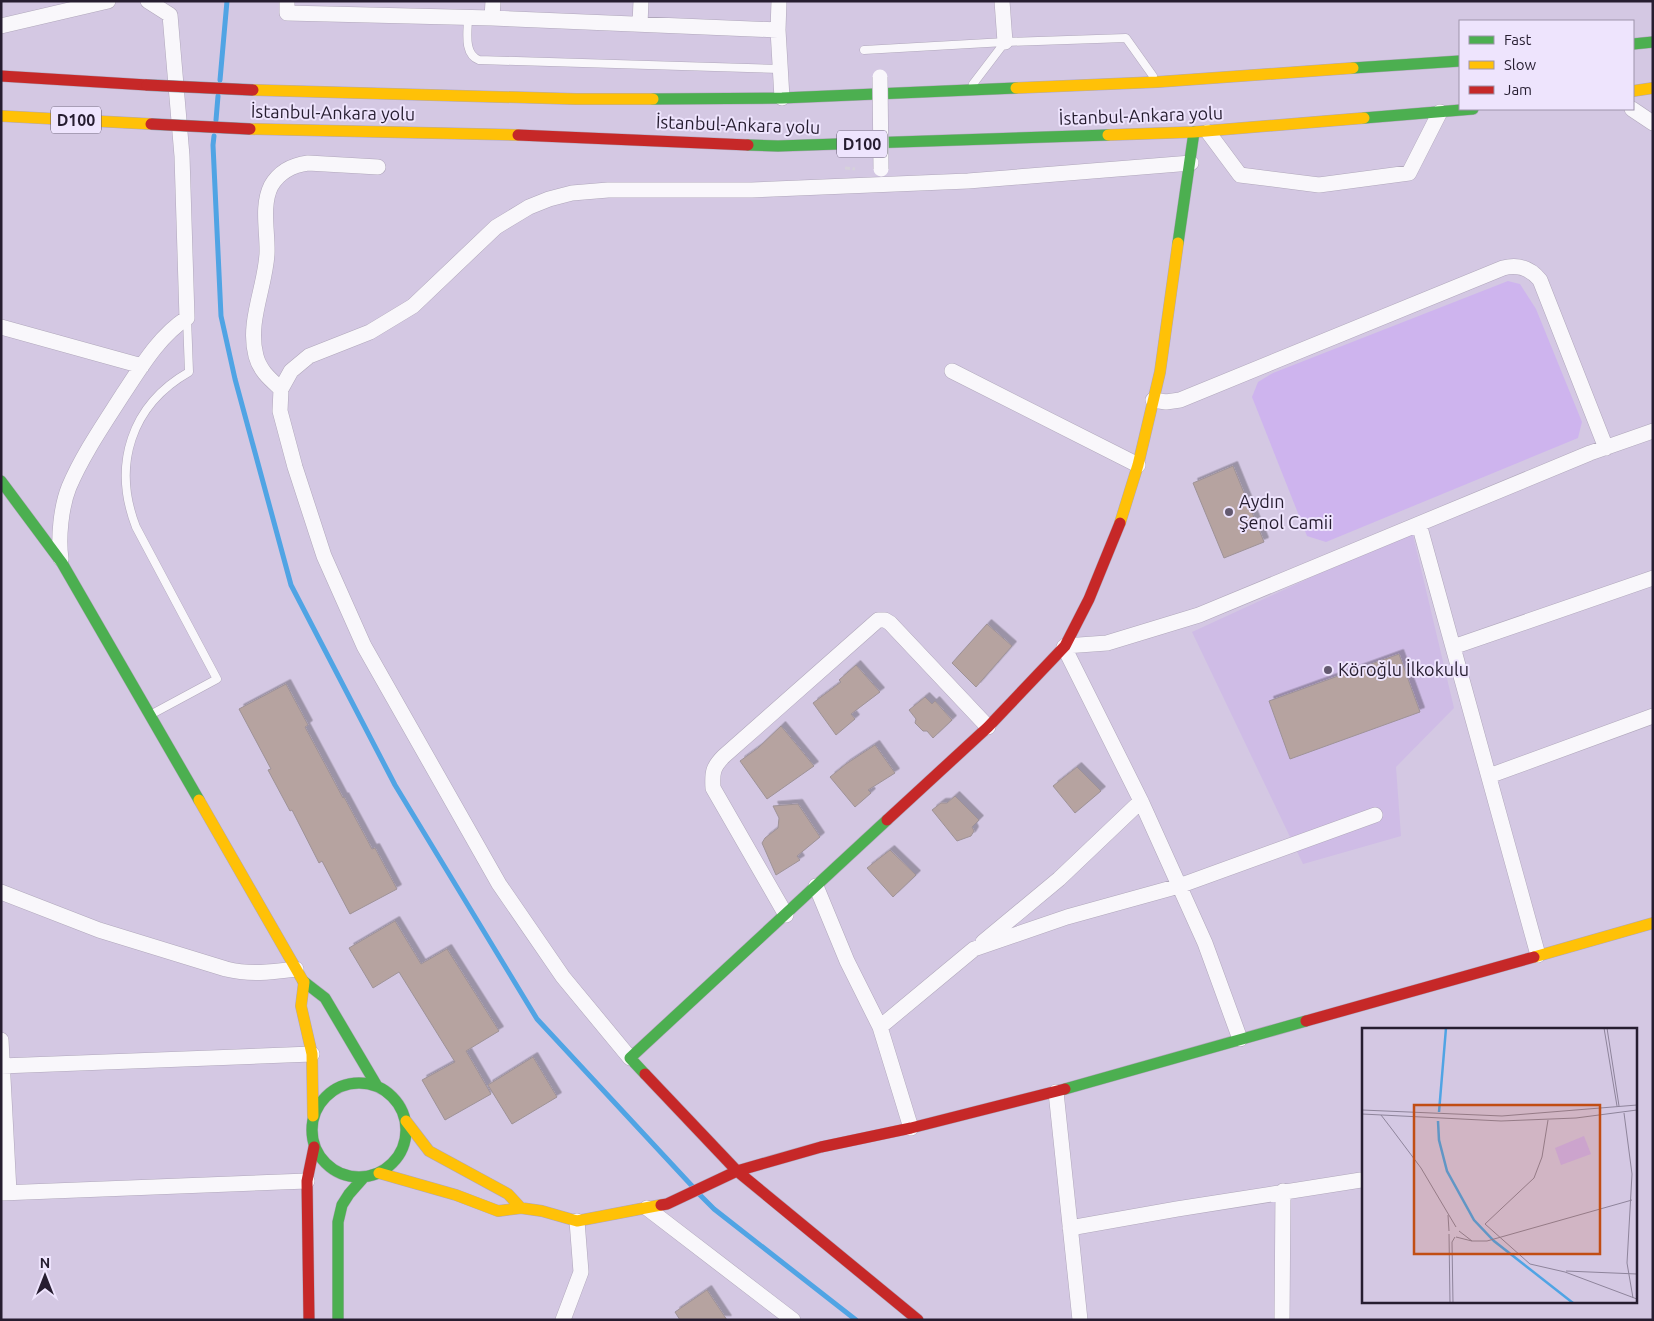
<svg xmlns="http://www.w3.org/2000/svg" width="1654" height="1321" font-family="Ubuntu,sans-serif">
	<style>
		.built { fill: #cfbce6 }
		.green { fill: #ceb4ee }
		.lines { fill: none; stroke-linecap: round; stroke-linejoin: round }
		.stream { stroke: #50a4e4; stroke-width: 5 }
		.building { fill: #b6a3a0; stroke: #9e9297; filter: url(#shadow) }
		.lane-casing { stroke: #b0a7bb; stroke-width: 9 }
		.street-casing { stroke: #b0a7bb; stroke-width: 16 }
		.fast-casing { stroke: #b0a7bb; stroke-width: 12 }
		.slow-casing { stroke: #b0a7bb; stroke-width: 12 }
		.jam-casing { stroke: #b0a7bb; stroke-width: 12 }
		.path { stroke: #d5d1da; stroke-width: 3; stroke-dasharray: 5 2.5; stroke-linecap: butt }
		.lane { stroke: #f9f7fb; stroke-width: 8 }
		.street { stroke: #f9f7fb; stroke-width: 15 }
		.fast { stroke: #4caf50; stroke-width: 11 }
		.slow { stroke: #ffc107; stroke-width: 11 }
		.jam { stroke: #c62828; stroke-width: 11 }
		.street-bridge-casing { stroke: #b0a7bb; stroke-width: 16; stroke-linecap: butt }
		.jam-bridge-casing { stroke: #8595a0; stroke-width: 12; stroke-linecap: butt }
		.street-bridge { stroke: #f9f7fb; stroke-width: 15 }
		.jam-bridge { stroke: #c62828; stroke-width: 11 }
		.poi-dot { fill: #63596f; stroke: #eee4fd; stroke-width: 2 }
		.labels { text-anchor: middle; stroke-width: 4; stroke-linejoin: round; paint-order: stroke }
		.shield { fill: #eee4fd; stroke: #62596e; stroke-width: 1 }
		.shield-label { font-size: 16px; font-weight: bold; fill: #261d30 }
		.street-label { font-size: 18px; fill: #261d30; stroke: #eee4fd }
		.poi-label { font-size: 18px; fill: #261d30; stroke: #eee4fd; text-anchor: start }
		.inset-river { fill: none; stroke: #50a4e4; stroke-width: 2.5 }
		.inset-road { fill: none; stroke: #8e849b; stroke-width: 1 }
		.view { fill: #c14d13; fill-opacity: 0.15; stroke: #c14d13; stroke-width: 2.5 }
		.inset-edge { fill: none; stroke: #261d30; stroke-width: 2.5 }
	</style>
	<defs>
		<filter id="shadow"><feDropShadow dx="4.5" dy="-4.5" stdDeviation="0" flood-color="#0004"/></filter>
	</defs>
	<rect width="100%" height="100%" fill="#d4c8e3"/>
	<path class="built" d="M1412,531L1454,708L1396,767L1401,836L1303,864L1192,632Z"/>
	<path class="green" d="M1508,281L1520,284L1536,309L1582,422L1578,438L1326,542L1307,536L1252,397L1258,382L1273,373Z"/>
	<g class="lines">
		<path class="stream" d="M220,80L227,1
			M216,120L218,96
			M214,136L213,145L221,316L235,379L291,585L395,785L537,1019L693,1187
			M700,1195L714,1209L856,1320"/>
	</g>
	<path class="building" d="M1233,466L1264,542L1224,558L1193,483Z
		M987,624L1012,646L976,687L952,663Z
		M1399,654L1420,712L1290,759L1269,701Z
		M856,665L880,692L851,714L855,719L836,735L813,703L841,682L839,680Z
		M286,684L308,725L305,727L343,798L344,797L372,849L375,848L397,889L350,914L322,861L319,863L292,810L290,811L268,770L271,769L239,709Z
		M925,697L932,704L935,701L952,720L933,738L927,731H923L915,723L916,719L909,710Z
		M781,726L814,766L767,799L740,761L758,748Z
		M875,745L895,773L868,790L871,793L855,807L830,777L846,764Z
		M1077,767L1101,791L1075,813L1053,786Z
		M955,796L979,820L972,827L974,831L971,836L957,841L932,810L941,803H947Z
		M798,804L820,837L797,856L800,860L776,875L762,843L765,838L778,828L779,818L773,806Z
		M890,850L916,875L893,897L867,868Z
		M395,921L421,964L447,949L499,1031L466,1051L491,1094L445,1120L422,1080L455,1062L399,972L373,988L349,948Z
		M533,1057L557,1097L512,1124L488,1085Z
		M707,1290L727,1320H680L675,1312Z"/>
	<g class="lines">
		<g class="lane-casing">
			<path id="lane" d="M468,17C468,31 463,54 479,60L780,69
				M864,50L1005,42L1126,38L1153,76
				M973,84L1005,42
				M152,714L217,679L136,527C112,465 131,405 189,372L187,318"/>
		</g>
		<g class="street-casing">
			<path id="street" d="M287,1V13L492,18L778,30L779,1
				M1002,1L1005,42
				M492,18L493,1
				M640,24L641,1
				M1,26L108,1
				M778,30L782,98
				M1632,109L1653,123
				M1208,132L1240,175L1319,185L1409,173L1440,112
				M1,327L142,366
				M952,371L1138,465
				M281,389C270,379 260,371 256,356C247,322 265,288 267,254C268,233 261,206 271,186C279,172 293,165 308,163L378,167
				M1153,400L1166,402L1180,400L1503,268C1518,264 1530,268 1540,280L1606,448
				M1419,524L1538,955
				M61,559C58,538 61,507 69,487C83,454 104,424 123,394C141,367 159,336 187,318L182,156L170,15L148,1
				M1065,646L1107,643L1199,615L1590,453L1653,431
				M1064,647L1141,801L1205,943L1240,1039
				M1453,647L1653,578
				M1489,776L1653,716
				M816,886L847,961L880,1027L911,1128
				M1,892L99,930L226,969C250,975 272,972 296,969
				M786,915L713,788C712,772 713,767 724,756L878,620H885L890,623L988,727
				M983,942L1059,879L1141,801
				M880,1027L974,949L1067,917L1179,886L1375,815
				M1,1040L9,1192
				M630,1058L563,977L499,884L364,646L324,556L295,467L280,411L281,389L291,371L309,356L370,332L413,306L496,227L529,207L549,199L572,193L608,190H752L968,181L1191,163
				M1,1066L312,1054
				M1056,1092L1080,1320
				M1,1193L307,1181
				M647,1208L793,1320
				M1070,1228L1177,1209L1361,1180
				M563,1320L581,1272L577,1221
				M1282,1320L1283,1191"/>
		</g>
		<g class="fast-casing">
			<path id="fast" d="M1633,44L1653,42
				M1353,68L1460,61
				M653,99L782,98L1016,88
				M1364,118L1473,109
				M748,145L778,146L1108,135
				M1178,243L1194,132
				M1,481L62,563L199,800
				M303,981L325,998L377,1086
				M645,1074L630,1058L887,820
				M312 1130a47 47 0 1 1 94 0a47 47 0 1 1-94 0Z
				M1065,1089L1306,1021
				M338,1320V1222L342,1205L349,1194L364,1177"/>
		</g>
		<g class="slow-casing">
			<path id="slow" d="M1016,88L1157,82L1353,68
				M253,90L576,99H653
				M1633,91L1653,88
				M1,116L151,124
				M250,129L518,135
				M1108,135L1194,132L1364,118
				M1120,523L1138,465L1160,372L1178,243
				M199,800L303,981
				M1534,957L1653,923
				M304,982L301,1006L312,1054L313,1116
				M406,1121L429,1151L508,1194L521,1208L542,1211L577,1221L661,1205
				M379,1173L456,1195L498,1211L521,1208"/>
		</g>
		<g class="jam-casing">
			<path id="jam" d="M1,76L147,85
				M518,135L748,145
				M887,820L988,727L1065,646L1089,599L1120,523
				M1306,1021L1534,957
				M645,1074L737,1171L918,1320
				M661,1205L667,1204L737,1171L821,1147L911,1128L1065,1089
				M309,1320L307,1181L314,1147"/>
		</g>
		<path class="path" d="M845,168L855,169"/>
		<use href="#lane" class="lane"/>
		<use href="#street" class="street"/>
		<use href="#fast" class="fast"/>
		<use href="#slow" class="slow"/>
		<use href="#jam" class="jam"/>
		<g class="street-bridge-casing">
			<path id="street-bridge" d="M880,77L881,169"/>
		</g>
		<g class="jam-bridge-casing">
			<path id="jam-bridge" d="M147,85L253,90
				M151,124L250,129"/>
		</g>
		<use href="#street-bridge" class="street-bridge"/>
		<use href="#jam-bridge" class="jam-bridge"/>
	</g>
	<g class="poi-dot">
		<circle cx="1229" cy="512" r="5"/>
		<circle cx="1328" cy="670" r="5"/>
	</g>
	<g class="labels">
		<g class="shield">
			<rect x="51" y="106.5" width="50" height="27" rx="4"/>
			<rect x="837" y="130.5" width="50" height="27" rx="4"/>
		</g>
		<g class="shield-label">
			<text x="76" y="126">D100</text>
			<text x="862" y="150">D100</text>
		</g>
		<g class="street-label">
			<text transform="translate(333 113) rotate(1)" y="6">İstanbul-Ankara yolu</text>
			<text transform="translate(1141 116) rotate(-2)" y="6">İstanbul-Ankara yolu</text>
			<text transform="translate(738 125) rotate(2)" y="6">İstanbul-Ankara yolu</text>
		</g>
		<g class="poi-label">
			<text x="1239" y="508">Aydın<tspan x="1239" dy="21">Şenol Camii</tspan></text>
			<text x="1338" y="676">Köroğlu İlkokulu</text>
		</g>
	</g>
	<g transform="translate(1362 1028)">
		<rect width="275" height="275" fill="#d4c8e3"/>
		<path d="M222,108L229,126L199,137L193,120Z" fill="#ceb4ee"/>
		<path class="inset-river" d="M77,84L84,0M76,93L77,112L85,143L112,192L132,213L211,275"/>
		<path class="inset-road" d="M242,0L255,78M245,0L257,78M0,82L140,88L275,77M262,85L270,146L265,235L271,270M0,86L139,93L214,90L275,82M19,87L29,100M186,92L180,129L172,150L123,196L168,236L203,244L275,271M29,100L59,140L94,199M86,187L87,203M97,203L110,213H125L270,172M87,206L88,275M94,209L110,213M204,243L275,246M91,275L90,214L93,209"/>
		<path class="view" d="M52,77H238V226H52Z"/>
		<rect width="275" height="275" class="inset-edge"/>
	</g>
	<rect width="1654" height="1321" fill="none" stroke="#261d30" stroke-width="5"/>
	<rect x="1459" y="20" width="175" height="90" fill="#eee4fd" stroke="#9e94ab"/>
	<rect x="1469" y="36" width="25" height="8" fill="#4caf50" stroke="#9e94ab"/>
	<text x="1504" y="45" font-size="15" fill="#261d30">Fast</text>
	<rect x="1469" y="61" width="25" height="8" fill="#ffc107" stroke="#9e94ab"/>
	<text x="1504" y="70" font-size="15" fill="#261d30">Slow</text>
	<rect x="1469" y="86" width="25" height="8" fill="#c62828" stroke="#9e94ab"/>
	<text x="1504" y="95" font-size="15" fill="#261d30">Jam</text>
	<g transform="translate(45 1276)" stroke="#eee4fd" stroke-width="4" paint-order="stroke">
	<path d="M0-4L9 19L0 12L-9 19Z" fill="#261d30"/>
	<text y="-8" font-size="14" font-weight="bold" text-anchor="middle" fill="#261d30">N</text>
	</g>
</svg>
